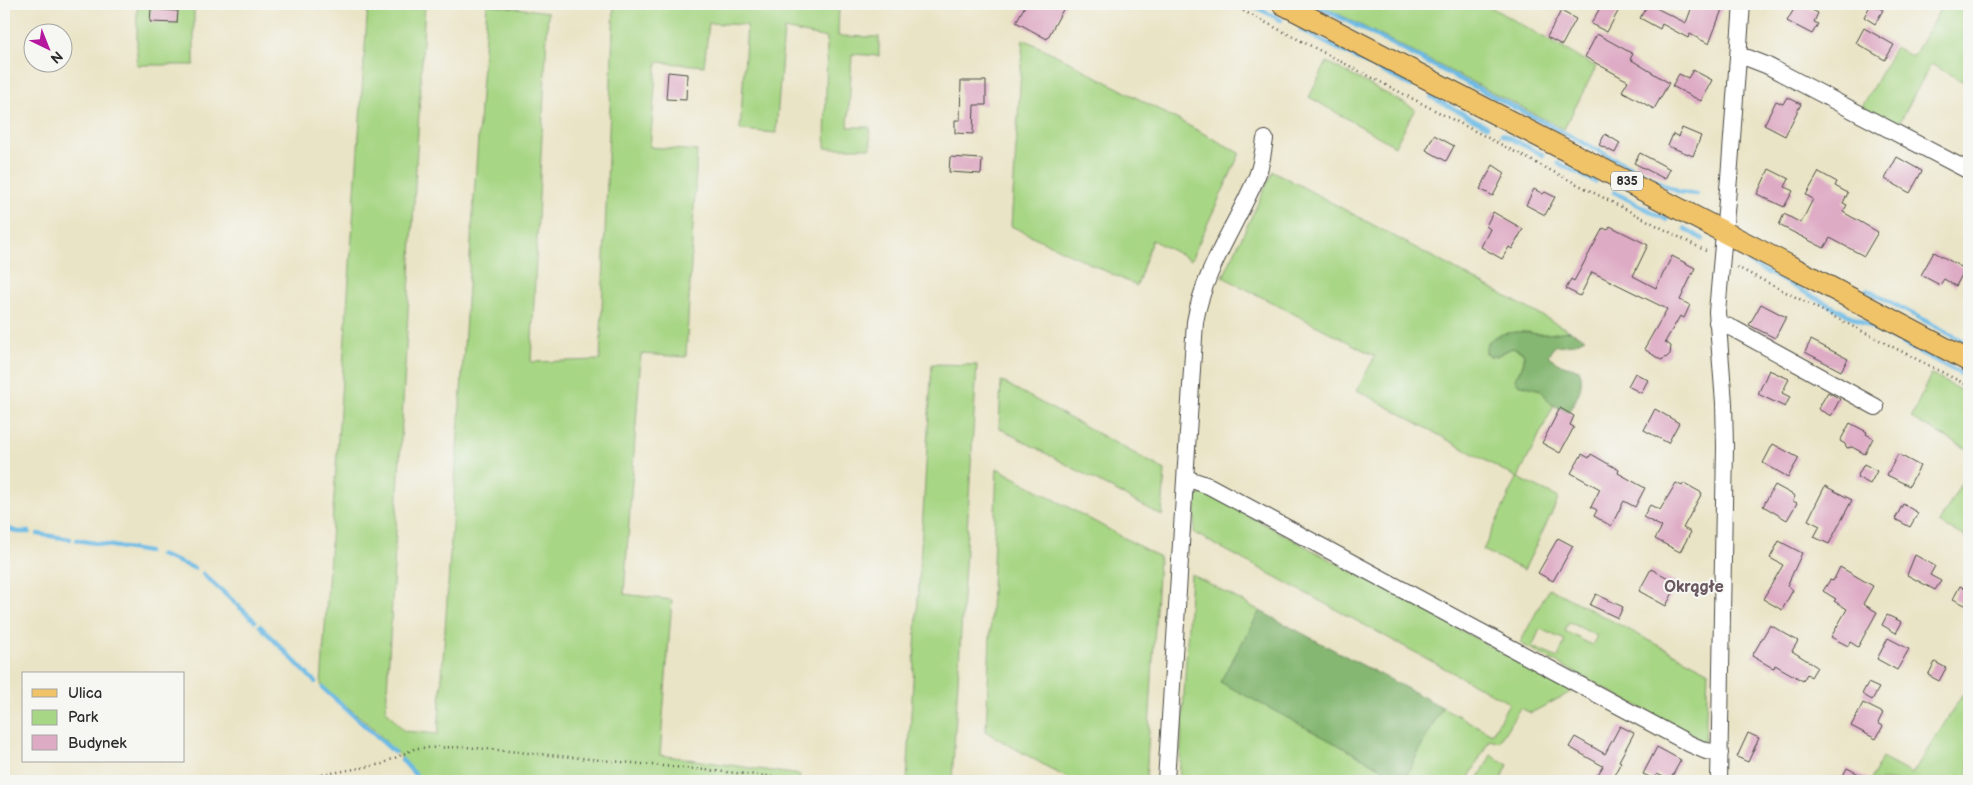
<svg xmlns="http://www.w3.org/2000/svg" width="1973" height="785" font-family="'Balsamiq Sans',sans-serif">
	<style>
		.green { fill: #a7d684; stroke: #698058; fill-rule: evenodd }
		.forest { fill: #85b772; stroke: #58714e }
		.lines { fill: none; stroke-linecap: round; stroke-linejoin: round }
		.stream { stroke: #6abae5; stroke-width: 4.5 }
		.building { fill: #deabc5 }
		.minor-casing { stroke: #484742; stroke-width: 18 }
		.major-casing { stroke: #484742; stroke-width: 23 }
		.path { stroke: #484742; stroke-width: 2.5; stroke-dasharray: 1 4; stroke-linecap: butt }
		.minor { stroke: #fff; stroke-width: 16 }
		.major { stroke: #f0c369; stroke-width: 21 }
		.labels { text-anchor: middle; stroke-width: 4; stroke-linejoin: round; paint-order: stroke }
		.shield { fill: #f6f6f2; stroke: #686867; stroke-width: 1 }
		.shield-label { font-size: 12px; font-weight: bold; fill: #2b2b2b }
		.quarter-label { font-size: 16px; font-weight: bold; fill: #6a5861; stroke: #f6f6f2 }
	</style>
	<rect width="100%" height="100%" fill="#f6f6f2"/>
	<filter id="ink" filterUnits="userSpaceOnUse"><feTurbulence type="fractalNoise" baseFrequency=".02" numOctaves="2"/><feDisplacementMap in="SourceGraphic" scale="10" xChannelSelector="R" yChannelSelector="G"/><feConvolveMatrix kernelMatrix="1 2 1 2 8 2 1 2 1" color-interpolation-filters="sRGB"/></filter>
	<filter id="wash" filterUnits="userSpaceOnUse"><feTurbulence type="fractalNoise" baseFrequency=".0096" numOctaves="4" result="noise"/><feDisplacementMap in="SourceGraphic" scale="20" xChannelSelector="R" yChannelSelector="G"/><feGaussianBlur stdDeviation="1.12" result="paint"/><feColorMatrix in="noise" values="0 0 0 0 0 0 0 0 0 0 0 0 0 0 0 0 0 1.4 0 .05"/><feComposite in="paint" operator="in"/></filter>
	<g filter="url(#wash)">
		<rect width="100%" height="100%" fill="#eae4c6"/>
		<path class="green" d="M137,4H194V65H137Z
			M368,4H425L386,710L404,731L438,734L487,4L548,12L531,362L600,360L614,4L839,5L838,36L879,37V56L852,54L848,127H870L871,148H825L827,38L784,29L776,133L740,130L747,25L709,23L704,66L657,62L650,147L697,151L686,357L641,354L624,594L672,600L660,755L800,775L799,781H423L373,728L321,685Z
			M1319,4H1485L1596,67L1564,129Z
			M1943,4H1965L1969,6V85L1931,64L1898,125L1862,107L1895,47L1913,57Z
			M1023,39L1060,57L1240,153L1191,260L1152,240L1137,286L1011,226Z
			M1327,62L1415,109L1395,146L1309,97Z
			M1273,171L1570,331C1560,332 1548,335 1538,334C1524,333 1512,331 1498,336L1496,356L1512,348L1523,352C1527,363 1520,369 1516,379L1518,384L1541,390L1554,405L1518,478L1559,498L1524,570L1483,550L1517,478L1357,390L1375,356L1223,277Z
			M932,364L977,365L952,781H907Z
			M1931,374L1969,395V450L1911,418Z
			M1001,381L1165,470L1162,516L999,428Z
			M997,468L1159,557L1146,781H1072L986,732Z
			M1969,469V539L1939,523Z
			M1205,492L1573,691L1531,713L1520,708L1499,742L1490,739L1467,781H1179L1191,574L1260,611L1221,682L1404,780L1442,707L1492,734L1509,703L1194,533L1196,496Z
			M1549,588L1708,671L1705,742L1520,643ZM1569,622L1597,636L1592,645L1565,631ZM1540,629L1565,640L1558,658L1532,647Z
			M1969,685V781H1870L1882,758L1912,774Z
			M1491,755L1508,765L1500,781H1477Z"/>
		<path class="forest" d="M1570,331L1585,338L1573,344L1555,346L1548,355L1557,363L1579,370C1586,384 1576,401 1568,412L1551,404L1541,390L1518,384L1515,379C1520,369 1527,363 1523,352L1512,348L1496,356H1490L1486,353C1483,334 1512,331 1526,332C1530,332 1534,334 1538,334C1548,335 1560,332 1570,331Z
			M1260,611L1442,707L1404,780L1220,682Z"/>
		<g class="lines">
			<path class="stream" d="M1250,4L1281,20
				M1318,6L1671,188L1679,192L1696,194
				M1301,30L1411,86
				M1431,97L1487,126
				M1502,134L1543,155
				M1558,163L1595,182
				M1614,192L1667,220
				M1685,229L1703,239
				M1749,263L1969,378
				M1867,290L1969,344
				M4,527L18,532H29
				M38,534L70,539
				M77,540L148,552
				M160,555L194,568
				M203,574L255,621
				M260,626L315,682
				M323,688L394,752
				M402,760L421,781"/>
		</g>
		<g id="blocks">
			<path class="building" d="M1026,4H1066L1047,39L1016,22Z
				M1602,4H1622L1607,32L1591,24Z
				M1648,4L1686,23L1693,4H1724L1709,44L1690,34L1688,38L1662,24L1660,29L1640,18Z
				M1797,4H1800L1818,13L1814,22L1818,24L1812,34L1787,21Z
				M1871,4L1883,10L1875,24L1864,17Z
				M151,9L178,11L177,23L150,22Z
				M1561,11L1576,19L1562,45L1547,37Z
				M1864,28L1894,45L1885,60L1856,43Z
				M1597,34L1633,54L1630,59L1669,83L1654,109L1622,91L1628,81L1585,57Z
				M1693,70L1712,80L1701,101L1672,86L1679,74L1688,78Z
				M668,72L687,74L686,100L666,99Z
				M961,81H986V105H974L973,134L955,133V120H960Z
				M1787,97L1801,104L1785,136L1764,125L1776,101L1783,104Z
				M1682,128L1701,136L1693,156L1668,146L1673,134L1679,137Z
				M1605,134L1620,143L1615,153L1599,145Z
				M1434,135L1454,146L1446,161L1426,150Z
				M1640,153L1670,169L1665,179L1634,163Z
				M950,157L982,159L981,174L949,172Z
				M1897,157L1922,171L1910,193L1885,179Z
				M1493,165L1505,173L1493,196L1480,189Z
				M1769,169L1789,179L1785,187L1793,191L1784,207L1757,194Z
				M1819,172L1837,182L1835,186L1848,193L1843,203L1847,205L1843,212L1878,232L1864,256L1830,238L1824,248L1779,225L1784,214L1801,223L1813,199L1806,195Z
				M1534,189L1543,194L1545,192L1555,197L1545,215L1526,205Z
				M1493,212L1523,229L1512,249L1509,247L1502,259L1481,247L1490,229L1486,226Z
				M1610,226L1648,245L1633,276L1656,288L1672,256L1695,268L1680,300L1690,305L1684,318L1680,316L1665,342L1671,346L1670,354L1667,357L1661,360L1644,349L1667,309L1592,272L1580,296L1566,289L1571,279L1574,281L1603,228L1608,230Z
				M1934,252L1965,269L1956,286L1944,279L1940,285L1921,275Z
				M1761,304L1786,317L1775,338L1749,325Z
				M1811,340L1848,359L1841,371L1805,352Z
				M1769,370L1789,379L1782,393L1790,397L1785,407L1758,394Z
				M1635,373L1648,380L1641,393L1628,386Z
				M1828,392L1840,399L1831,416L1818,409Z
				M1560,408L1574,416L1570,425L1574,427L1560,453L1542,443Z
				M1655,409L1679,423L1668,443L1644,430Z
				M1850,423L1867,432L1866,434L1873,438L1865,454L1852,447L1847,448L1845,444L1840,441Z
				M1773,444L1799,458L1788,477L1763,463Z
				M1582,454L1589,458L1591,454L1619,470L1618,473L1645,488L1635,507L1624,501L1611,526L1594,516L1597,510L1591,507L1600,489L1571,473Z
				M1898,454L1920,466L1909,486L1887,475Z
				M1864,464L1877,471L1870,484L1857,477Z
				M1676,483L1682,486L1684,483L1702,493L1683,528L1691,532L1680,552L1655,539L1662,527L1643,517L1650,505L1660,510Z
				M1775,485L1795,496L1793,501L1797,503L1787,520L1763,506Z
				M1825,486L1852,500L1829,544L1814,537L1820,526L1808,520Z
				M1903,504L1918,513L1910,527L1895,519Z
				M1558,538L1573,546L1553,581L1538,573Z
				M1779,541L1802,553L1787,586L1793,590L1782,610L1763,599L1783,565L1770,558Z
				M1915,555L1935,566L1930,575L1941,581L1935,590L1907,575Z
				M1840,567L1873,586L1863,604L1877,612L1858,647L1850,642L1848,646L1831,637L1847,609L1834,601L1836,599L1823,591L1830,580L1833,581Z
				M1651,569L1678,583L1666,606L1639,591Z
				M1960,586L1969,591V607L1953,599Z
				M1596,594L1623,607L1618,618L1590,605Z
				M1887,615L1902,622L1896,633L1882,625Z
				M1770,625L1798,641L1792,651L1817,667L1811,677L1807,674L1803,681L1775,665L1774,668L1771,667L1752,656Z
				M1888,638L1909,649L1897,670L1877,659Z
				M1935,662L1946,668L1939,681L1928,675Z
				M1868,683L1879,688L1872,700L1862,694Z
				M1863,703L1883,713L1878,723L1883,726L1876,739L1851,726Z
				M1620,726L1634,733L1619,761L1621,762L1611,781H1594L1603,766L1569,747L1575,737L1605,754Z
				M1748,733L1759,738L1748,762L1737,757Z
				M1657,747L1681,760L1670,780L1657,774L1654,779L1643,774Z
				M1847,768L1873,781H1840Z"/>
		</g>
	</g>
	<g filter="url(#ink)">
		<use href="#blocks" fill-opacity="0" stroke="#484742" stroke-width="1"/>
		<g class="lines">
			<g class="minor-casing">
				<path id="minor" d="M1738,57L1748,58L1766,65L1969,171
					M1717,322L1734,329L1876,407
					M1186,478L1209,486L1690,744L1706,751L1720,753
					M1166,781L1195,322C1204,269 1236,226 1257,176C1262,164 1263,151 1265,139
					M1719,781L1725,447L1724,403L1717,312L1729,178L1742,4"/>
			</g>
			<g class="major-casing">
				<path id="major" d="M1283,4L1807,275L1969,361"/>
			</g>
			<path class="path" d="M1230,4L1708,252
				M1737,267L1969,386
				M288,781L382,764L416,748L466,747L767,776L802,781"/>
			<use href="#minor" class="minor"/>
			<use href="#major" class="major"/>
		</g>
	</g>
	<g class="labels">
		<rect class="shield" x="1611" y="171.5" width="32" height="19" rx="4"/>
		<g class="shield-label">
			<text x="1627" y="185">835</text>
		</g>
		<g class="quarter-label">
			<text x="1694" y="592">Okrągłe</text>
		</g>
	</g>
	<rect width="1973" height="785" fill="none" stroke="#f6f6f2" stroke-width="20"/>
	<rect x="22" y="672" width="162" height="90" fill="#f6f6f2" stroke="#a5a5a2"/>
	<rect x="32" y="689" width="25" height="8" fill="#f0c369" stroke="#a5a5a2"/>
	<text x="68" y="698" font-size="15" fill="#2b2b2b">Ulica</text>
	<rect x="32" y="710" width="25" height="15" fill="#a7d684" stroke="#a5a5a2"/>
	<text x="68" y="722" font-size="15" fill="#2b2b2b">Park</text>
	<rect x="32" y="735" width="25" height="15" fill="#deabc5" stroke="#a5a5a2"/>
	<text x="68" y="748" font-size="15" fill="#2b2b2b">Budynek</text>
	<g transform="translate(48 48) rotate(137)"><circle r="24" fill="#f6f6f2" stroke="#a5a5a2"/>
	<path d="M0-4L9 19L0 12L-9 19Z" fill="#b5179e"/>
	<text y="-8" font-size="14" font-weight="bold" text-anchor="middle" fill="#2b2b2b">N</text>
	</g>
</svg>
